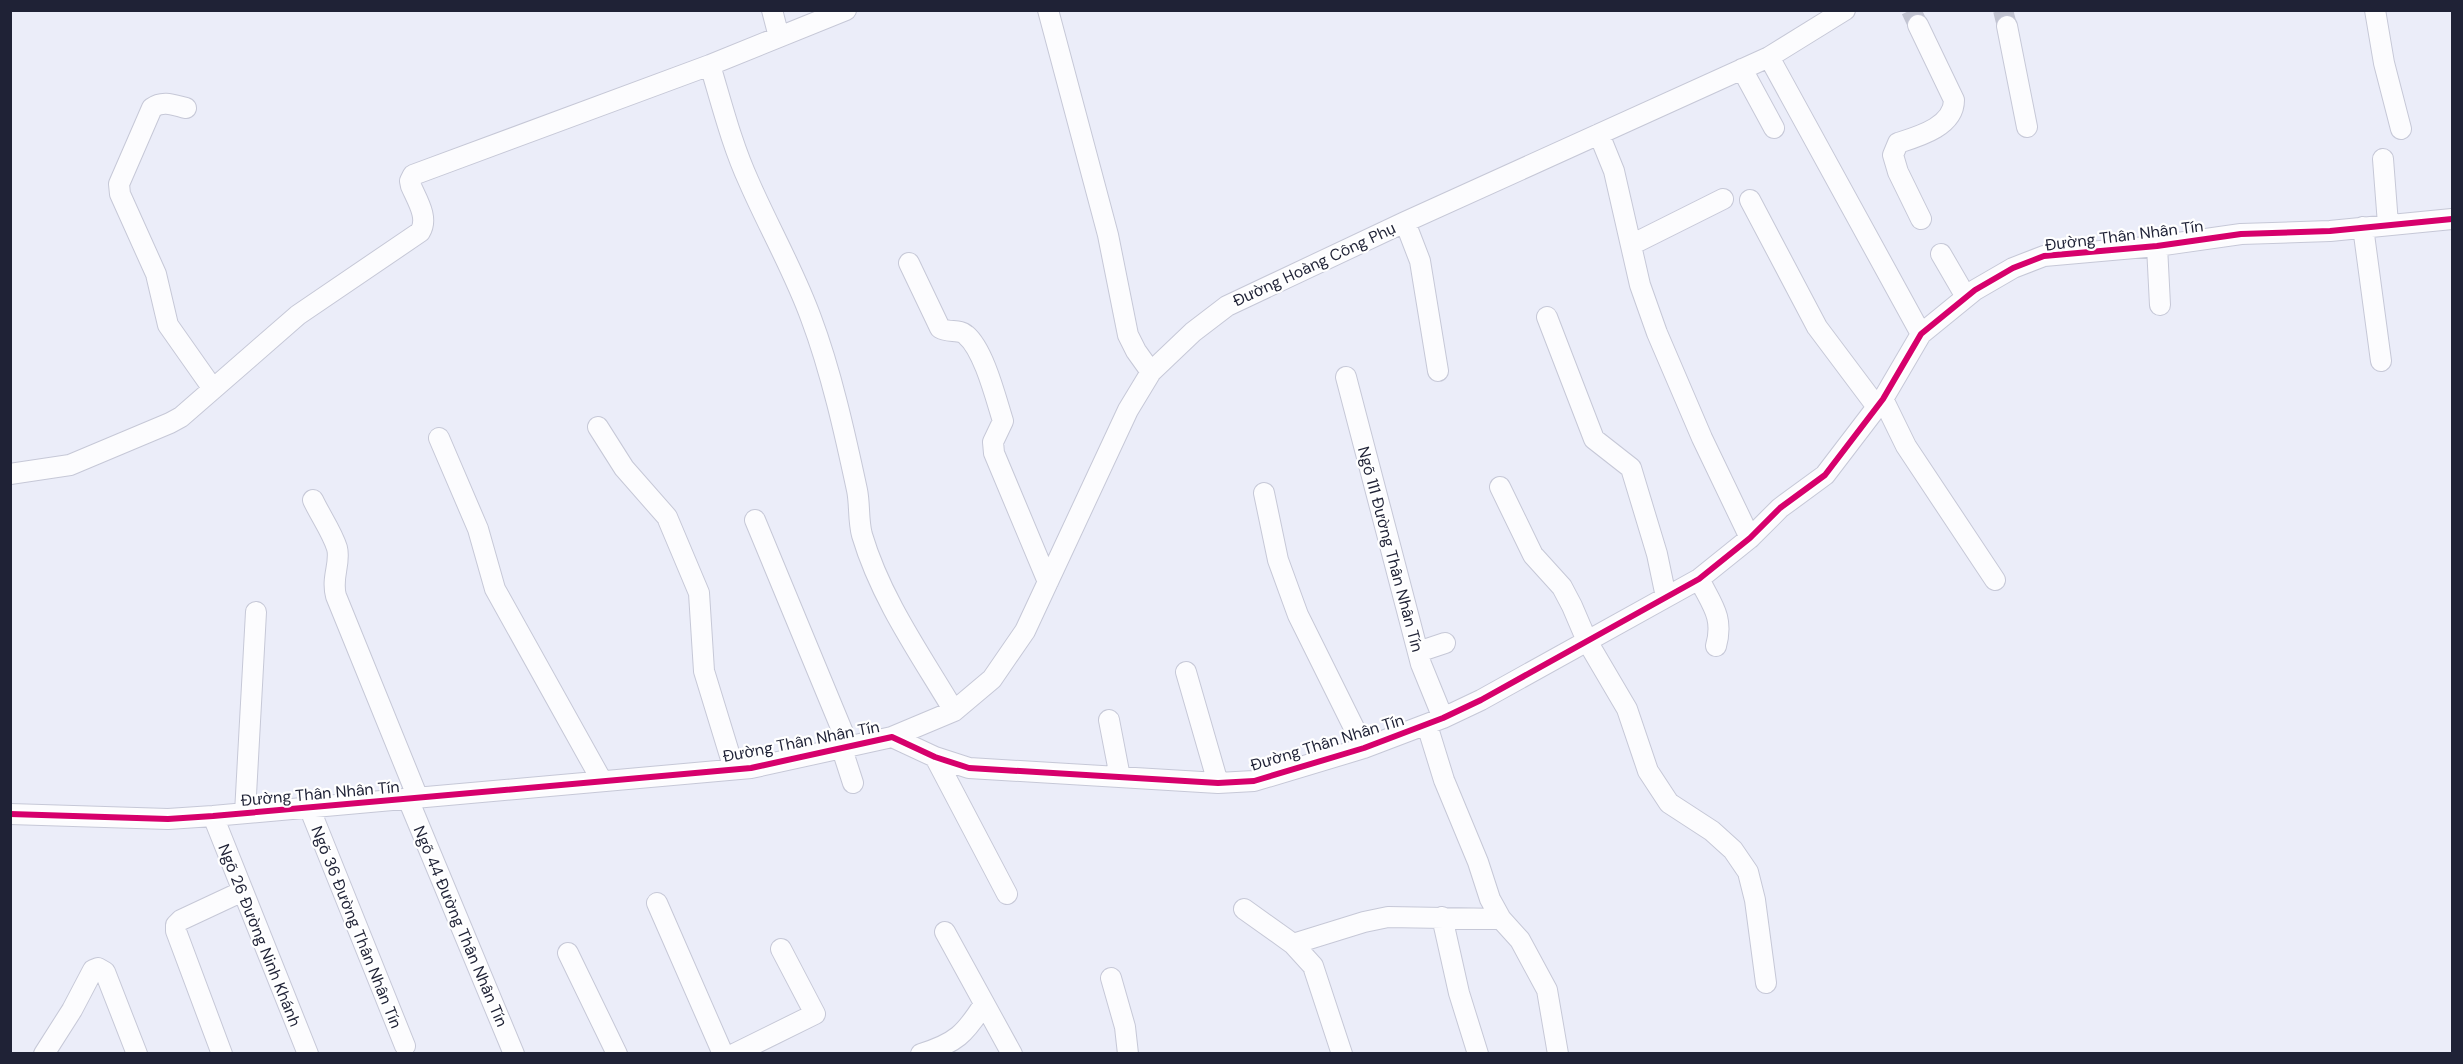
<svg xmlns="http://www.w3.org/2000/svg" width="2463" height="1064" font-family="'DM Sans',sans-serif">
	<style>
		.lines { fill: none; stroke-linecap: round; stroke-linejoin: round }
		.minor-tunnel { stroke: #c2c4d2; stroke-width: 20; stroke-dasharray: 20 10; stroke-linecap: butt }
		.minor-casing { stroke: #c6c8d7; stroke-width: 22 }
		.minor { stroke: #fcfcfe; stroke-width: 20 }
		.cycleway-casing { stroke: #fff; stroke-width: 10 }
		.cycleway { stroke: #d6006c; stroke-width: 6 }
		.labels { text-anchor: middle; stroke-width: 4.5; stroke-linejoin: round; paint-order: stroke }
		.street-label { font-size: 16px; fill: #1f2236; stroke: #fff }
	</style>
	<rect width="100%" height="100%" fill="#ebedf9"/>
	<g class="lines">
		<path class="minor-tunnel" d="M1911,10L1918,25
			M2003,10L2007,26"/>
		<g class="minor-casing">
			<path id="minor" d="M772,10L779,37
				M1048,10L1108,235L1128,335L1136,351L1151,372
				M2375,10L2384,63L2401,129
				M1918,25L1954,100C1954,126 1920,136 1898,143L1893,155L1898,172L1921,219
				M2007,26L2027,127
				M1769,57L1921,334
				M710,65C722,105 732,145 749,182C769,228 794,271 811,318C831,371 845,434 857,490C860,504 858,520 862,535C881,599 920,654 954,711
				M1742,69L1774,128
				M186,108C174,105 163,100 152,108L119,184L120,194L156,274L168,325L213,389
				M1599,134L1614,171L1640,285L1657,333L1702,438L1750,538
				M2383,159L2388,224
				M1750,200L1817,327L1877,407
				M1405,222L1420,261L1438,371
				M2363,227L2381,361
				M1631,245L1723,199
				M2157,246L2160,305
				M1941,254L1966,297
				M909,263L940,328C948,333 960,329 966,335C984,350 996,399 1003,421L993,442L994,453L1048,582
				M1547,317L1594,439L1631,468L1657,554L1666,597
				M1346,377L1421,664L1443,718
				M1883,399L1906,446L1995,580
				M598,427L624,468L667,517L699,593L704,671L734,769
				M439,438L478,529L495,589L602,781
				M10,474L70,465L170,423L181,417L298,315L420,232C429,218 417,200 411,186L410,181L413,175L710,65L846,10
				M1500,487L1533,555L1562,587L1572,606L1587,641L1627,709L1648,771L1669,803L1712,831L1733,850L1748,872L1755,900L1766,983
				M1264,493L1278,560L1298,615L1364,748
				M313,500C320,515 332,532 337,548C341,563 331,577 336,596L418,798
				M755,520L849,747
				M1699,579C1712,605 1724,617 1716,646
				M1418,652L1445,643
				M1186,672L1218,783
				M1109,720L1120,777
				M1427,725L1444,780L1478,862L1490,899L1501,919L1520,940L1547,990L1558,1054
				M892,737L954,711L992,679L1025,631L1128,410L1151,372L1193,332L1227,306L1405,222L1769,57L1845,10
				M842,749L853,783
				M935,757L1007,894
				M408,799L514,1054
				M309,807L405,1046
				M245,813L256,612
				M10,814L168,819L213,816L751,768L892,737L935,757L969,768L1218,783L1254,781L1364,748L1443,718L1481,700L1699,579L1750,538L1780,508L1825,475L1883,399L1921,334L1975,290L2013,268L2044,256L2157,246L2241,234L2330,231L2452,219
				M213,816L308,1054
				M657,903L723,1054
				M1244,909L1293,944L1313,966L1342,1054
				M1442,917L1459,993L1478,1054
				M945,932L1012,1054
				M1293,944L1364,922L1388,917L1501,919
				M568,953L617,1054
				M1111,978L1125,1027L1128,1054
				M44,1054L72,1010L93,970L98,968L105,972L137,1054
				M222,1054L176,931V925L181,920L243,891
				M734,1054L815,1014L781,949
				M921,1054C956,1043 965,1034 984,1004"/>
		</g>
		<use href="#minor" class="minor"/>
		<g class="cycleway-casing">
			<path id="cycleway" d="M10,814L168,819L213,816L751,768L892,737L935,757L969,768L1218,783L1254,781L1364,748L1443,718L1481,700L1699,579L1750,538L1780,508L1825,475L1883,399L1921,334L1975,290L2013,268L2044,256L2157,246L2241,234L2330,231L2452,219"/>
		</g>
		<use href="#cycleway" class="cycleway"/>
	</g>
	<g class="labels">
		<g class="street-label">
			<text transform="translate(2124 235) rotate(-7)" y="6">Đường Thân Nhân Tín</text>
			<text transform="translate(1314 264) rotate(-25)" y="6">Đường Hoàng Công Phụ</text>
			<text transform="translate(1391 549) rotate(75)" y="6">Ngõ 111 Đường Thân Nhân Tín</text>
			<text transform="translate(801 741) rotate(-11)" y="6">Đường Thân Nhân Tín</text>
			<text transform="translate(1327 742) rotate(-17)" y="6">Đường Thân Nhân Tín</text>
			<text transform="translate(320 793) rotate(-5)" y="6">Đường Thân Nhân Tín</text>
			<text transform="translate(461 926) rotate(67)" y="6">Ngõ 44 Đường Thân Nhân Tín</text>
			<text transform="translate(357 927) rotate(68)" y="6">Ngõ 36 Đường Thân Nhân Tín</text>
			<text transform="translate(260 935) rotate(68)" y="6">Ngõ 26 Đường Ninh Khánh</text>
		</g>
	</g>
	<rect width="2463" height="1064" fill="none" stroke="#1f2236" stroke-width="24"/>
</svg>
